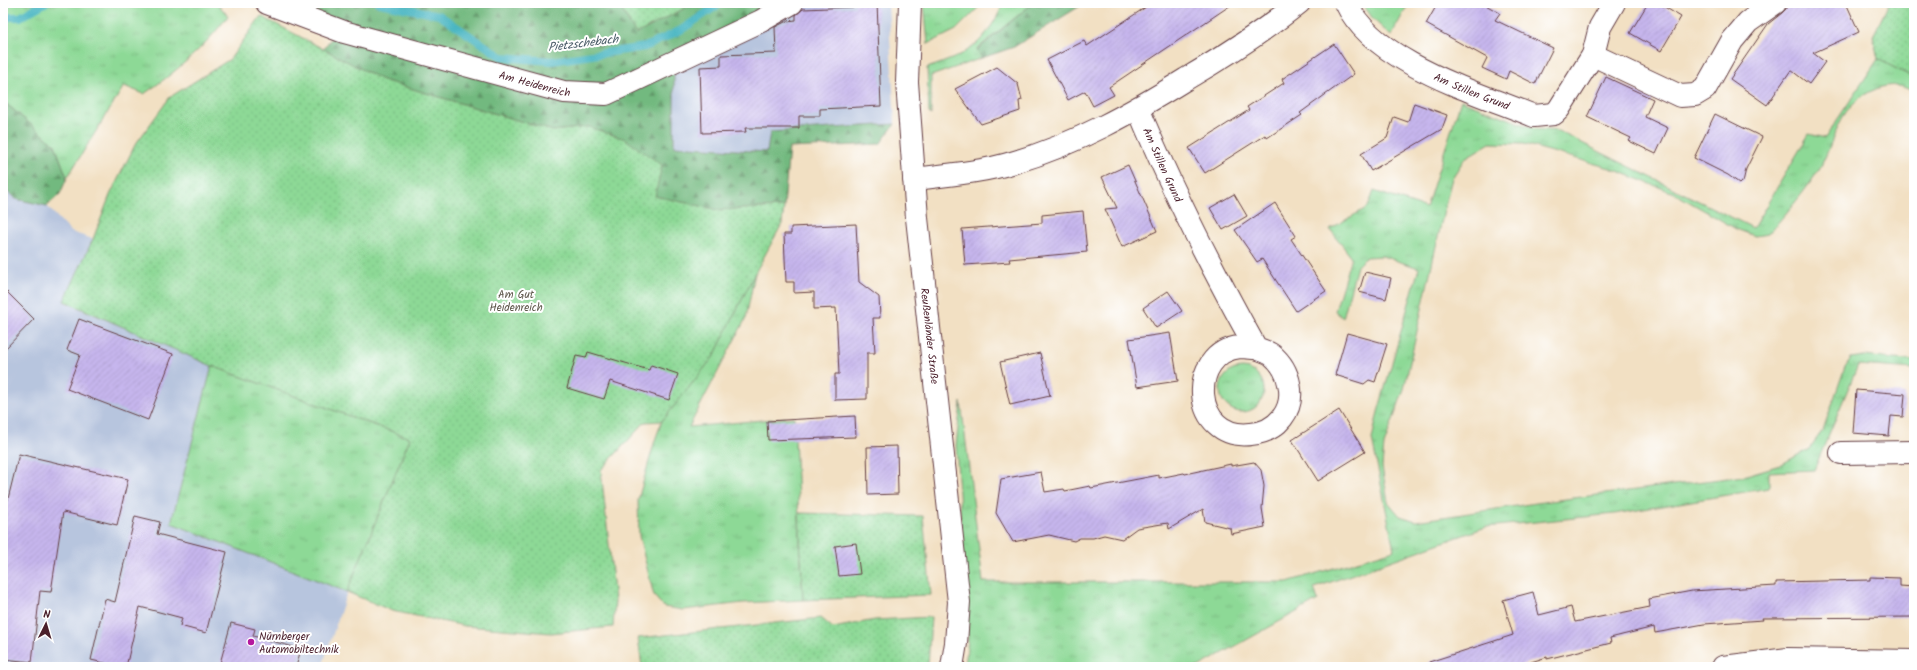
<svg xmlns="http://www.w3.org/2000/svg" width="1917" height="670" font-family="Kalam,sans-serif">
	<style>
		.industrial { fill: #b7c5de }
		.grass { fill: url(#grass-tufts); stroke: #6c7c60 }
		.forest { fill: url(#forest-firs); stroke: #5e6c55 }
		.park { fill: url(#park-dots); stroke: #6c7c60 }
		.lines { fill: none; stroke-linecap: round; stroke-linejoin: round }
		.stream { stroke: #48b6c2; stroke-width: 8 }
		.building { fill: url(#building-hatch) }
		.minor-casing { stroke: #633c42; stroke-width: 24 }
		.minor { stroke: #fff; stroke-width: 22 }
		.poi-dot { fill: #b5179e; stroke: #fff; stroke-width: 1.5 }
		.labels { text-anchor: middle; stroke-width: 4; stroke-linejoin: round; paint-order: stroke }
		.street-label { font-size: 11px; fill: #4a1f2b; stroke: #fff }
		.park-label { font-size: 11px; fill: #5e574b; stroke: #fff }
		.poi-label { font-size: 11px; fill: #4a1f2b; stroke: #fff; text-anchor: start }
		.water-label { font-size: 12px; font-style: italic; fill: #495b67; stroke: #fff }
	</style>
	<defs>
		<pattern id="grass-tufts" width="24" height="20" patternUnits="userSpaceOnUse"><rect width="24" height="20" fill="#8dd996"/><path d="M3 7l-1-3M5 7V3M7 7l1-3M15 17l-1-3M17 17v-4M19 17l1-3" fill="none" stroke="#7bba81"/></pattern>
		<pattern id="forest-firs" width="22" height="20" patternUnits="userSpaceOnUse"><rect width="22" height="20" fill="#72b97f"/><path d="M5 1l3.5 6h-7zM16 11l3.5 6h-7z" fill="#609668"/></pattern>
		<pattern id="park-dots" width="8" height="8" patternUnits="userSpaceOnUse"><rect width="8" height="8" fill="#8dd996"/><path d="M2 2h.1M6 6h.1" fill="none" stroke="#7bba81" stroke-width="1.8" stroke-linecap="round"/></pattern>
		<pattern id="building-hatch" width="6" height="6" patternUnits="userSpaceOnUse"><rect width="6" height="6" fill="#c6b6ed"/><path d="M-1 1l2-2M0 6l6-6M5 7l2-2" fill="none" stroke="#ac9ccb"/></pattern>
	</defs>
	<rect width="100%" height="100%" fill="#fff"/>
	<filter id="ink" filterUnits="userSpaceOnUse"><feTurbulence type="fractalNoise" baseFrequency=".025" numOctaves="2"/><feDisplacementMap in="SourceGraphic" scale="8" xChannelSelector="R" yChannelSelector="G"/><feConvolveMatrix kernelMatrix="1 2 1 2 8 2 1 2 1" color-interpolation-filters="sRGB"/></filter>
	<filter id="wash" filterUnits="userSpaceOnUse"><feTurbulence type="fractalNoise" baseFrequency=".012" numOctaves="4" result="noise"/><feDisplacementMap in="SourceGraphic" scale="16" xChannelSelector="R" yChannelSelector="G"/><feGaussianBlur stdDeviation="0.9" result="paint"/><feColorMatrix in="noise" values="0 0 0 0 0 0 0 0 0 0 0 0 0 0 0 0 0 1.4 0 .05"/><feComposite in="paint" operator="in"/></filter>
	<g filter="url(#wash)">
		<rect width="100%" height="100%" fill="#f2e0c3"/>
		<path class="industrial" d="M803,3H888L895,124L770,132L768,152L674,146V65L762,27Z
			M3,188L16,199L47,206L71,232L93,239L65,302L212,366L171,523L347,592L322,667H3Z"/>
		<path class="grass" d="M3,3H217L228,16C205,47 176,72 144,94L124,86L67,178L55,145L3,101Z
			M924,3H980L978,8L956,30L928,44Z
			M1004,3H1033L977,49L982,58L931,76V115L929,113L927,68C970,54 984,44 1004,3Z
			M1362,3H1409L1391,36L1373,19Z
			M1878,59L1914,78V92C1902,85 1890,83 1876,89C1839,104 1837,134 1821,166C1809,187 1785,215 1768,234L1755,236L1736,229L1674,193L1610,168L1524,144L1490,143L1465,158L1452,178L1445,206L1404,389L1384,445L1382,467L1388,502L1400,516L1416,521L1543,502L1743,476L1780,465L1809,449L1823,430L1845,367L1851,358L1864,356L1914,361V369L1858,365L1814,470L1769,472V488L1614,514L1486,527L1314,588L1318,600L1198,667H965L968,638L956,445L961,402L983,582H1287L1394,550L1372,439L1378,412L1419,268L1382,256L1366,257L1357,266L1343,318L1335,311L1351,257L1330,229L1368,207L1374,191L1426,208L1461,100L1535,129L1558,131L1753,228L1809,134L1825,138Z
			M755,273L746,318L689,427L794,417L803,600L743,603L683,610L664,607L654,596L639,536L638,500L655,440L662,421L714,356Z
			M212,366L410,438L347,592L171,523Z
			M1220 390a22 22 0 1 1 44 0a22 22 0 1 1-44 0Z"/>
		<path class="forest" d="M286,3H618L636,34L694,3H781L674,65V146L767,152L770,132L895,124L880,144L789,148L784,207L718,210L654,196L589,127L553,131L382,80L323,49L334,35Z
			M1033,3H1085L1014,47L982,58L977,50Z
			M3,101L55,145L67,178L60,194L47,206L16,199L3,188Z"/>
		<path class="park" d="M618,3H694L636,34Z
			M1889,3H1914V78L1878,59L1873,36Z
			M261,16L382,80L553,131L589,127L625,139L662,165L655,196L718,210L784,207L782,224L755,273L714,356L662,421L645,422L601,470L615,600L613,627L551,633L465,626L392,611L347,592L410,438L212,366L64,301L93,239L110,195L135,145L170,97L230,59Z
			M799,513L923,516L931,595L803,600Z
			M931,617L928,667H642L638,638L821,618L833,628L875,620Z"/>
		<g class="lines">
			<path class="stream" d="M379,3L439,15L502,57L552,61L645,47L681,30L721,3
				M3,12L6,17H20L45,3"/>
		</g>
		<g id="blocks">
			<path class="building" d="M855,3H877L881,106L820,109V116H799V128H745L746,132L702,133L700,67L721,66V55L776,53L775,27L787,21L796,20V15L803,9L855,7Z
				M1152,3H1234L1109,87L1114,95L1093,106L1085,91L1068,100L1047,60L1084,41L1087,46Z
				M1438,3H1482L1500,13L1495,20L1553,48L1535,84L1509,71L1506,79L1482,68L1487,58L1426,24Z
				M1648,3H1658L1681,17L1661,51L1630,33Z
				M1787,3H1846L1859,32L1813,53L1825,62L1809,84L1791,70L1767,105L1730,79L1768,24L1782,13L1786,9Z
				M1334,44L1354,74L1300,113L1302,115L1267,138L1265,135L1205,173L1189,148L1249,110L1247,107L1284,83L1282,79Z
				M997,67L1018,84L1022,100L1019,101L1020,111L981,124L955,89Z
				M1606,77L1653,99L1645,117L1668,128L1656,154L1629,141L1631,138L1587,117Z
				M1414,103L1447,115L1442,129L1371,171L1361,154L1387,138L1394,117L1408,122Z
				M1715,114L1762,137L1746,169L1743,182L1741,181L1739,183L1728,175L1694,158Z
				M1128,165L1157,231L1122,247L1105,209L1117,208L1102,177Z
				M1234,194L1247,216L1223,230L1210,208Z
				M1275,203L1296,236L1291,239L1326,291L1296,311L1262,259L1257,262L1235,230Z
				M1083,211L1087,252L1009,259L1010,262L965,265L962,229L1042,223V215Z
				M856,224L859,282L879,297L880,318H873L875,353H867V399L835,400V374H839L836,308L814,309V292L794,293V282H786L784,234H791V227Z
				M1365,272L1391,278L1386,299L1359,292Z
				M3,288L34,319L3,351Z
				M1168,291L1182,311L1156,328L1143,308Z
				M79,319L173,354L148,420L67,389L80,355L67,350Z
				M1170,333L1178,381L1137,387L1129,339Z
				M1347,333L1387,344L1375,382L1369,380L1364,384L1335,375Z
				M588,352L649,370L651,365L678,374L669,400L610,381L604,399L567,388L576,356L586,358Z
				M1040,353L1050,396L1010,405L1000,362Z
				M1856,390L1905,394L1903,417L1891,416L1889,436L1853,433Z
				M1339,410L1365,452L1318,481L1292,440Z
				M855,416L856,437L768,440L767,421Z
				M897,446L898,494L868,495L867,447Z
				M19,454L128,479L117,525L63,512L51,592L40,591L32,662L3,659V507H6Z
				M1254,462L1261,470L1264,486L1262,508L1265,527L1231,534L1230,528L1205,522L1203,509L1169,529L1168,523L1137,528L1122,539L1104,535L1093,538H1080L1074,541L1049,535L1013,542L996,513L1001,479L1041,472L1045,492L1064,489L1065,491L1090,486L1091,488L1159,475V478L1184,473L1185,474L1231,464V466Z
				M135,516L160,522L157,534L227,552L206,633L180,626L182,618L140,607L126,667H122L91,660L105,599L115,602Z
				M856,543L860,574L839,576L835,546Z
				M1870,577L1900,578V586L1914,587V617L1762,618L1763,620L1704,624L1655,633L1654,627L1610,638L1611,643L1547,659V657L1515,667H1429V662L1513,635L1503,600L1533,592L1539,615L1571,607L1575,622L1650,607L1649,599L1692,591L1776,586V582L1870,580Z
				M231,623L255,629L253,636L301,649L296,667H219Z"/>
		</g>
	</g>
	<g filter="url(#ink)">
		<use href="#blocks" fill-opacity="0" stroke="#633c42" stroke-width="1"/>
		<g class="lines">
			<g class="minor-casing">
				<g id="minor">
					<path id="s1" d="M267,3L344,32L564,92L606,94L761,21L792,3"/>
					<path id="s2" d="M910,3L907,82L917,218L959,602L956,643L952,667"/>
					<path id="s3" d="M1346,3C1374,63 1476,92 1534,116L1554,114L1559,109L1593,55L1600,27L1614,3"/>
					<path d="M1593,55L1680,96L1695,95L1705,89L1732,41L1748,22L1775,3"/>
					<path id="s4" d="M1138,108C1172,191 1212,269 1256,348C1251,348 1245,347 1240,347C1187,352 1191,441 1251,434C1263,433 1274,428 1282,418C1297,399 1290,370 1272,355C1268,352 1261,350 1256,348"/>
					<path d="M914,179C948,175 983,172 1015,162C1076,144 1133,112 1186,79C1225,56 1264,31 1299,3"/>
					<path d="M1841,453L1914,452"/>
					<path d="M1723,667L1788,659L1914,661"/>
				</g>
			</g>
			<use href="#minor" class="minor"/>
		</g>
	</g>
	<circle class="poi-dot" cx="251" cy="642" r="4"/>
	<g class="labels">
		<g class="street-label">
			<text dy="4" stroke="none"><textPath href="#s1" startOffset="280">Am Heidenreich</textPath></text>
			<text dy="4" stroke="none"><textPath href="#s3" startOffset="157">Am Stillen Grund</textPath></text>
			<text dy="4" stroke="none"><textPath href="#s4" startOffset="62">Am Stillen Grund</textPath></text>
			<text dy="4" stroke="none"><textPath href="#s2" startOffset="334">Reußenländer Straße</textPath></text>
		</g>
		<g class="park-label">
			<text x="516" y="298">Am Gut<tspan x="516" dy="13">Heidenreich</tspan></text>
		</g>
		<g class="poi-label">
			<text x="259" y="640">Nürnberger<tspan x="259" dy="13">Automobiltechnik</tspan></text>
		</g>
		<g class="water-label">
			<text transform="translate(583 43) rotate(-7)" y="4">Pietzschebach</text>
		</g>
	</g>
	<rect width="1917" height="670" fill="none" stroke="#fff" stroke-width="16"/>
	<g transform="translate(46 624) rotate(5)" stroke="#ffffff" stroke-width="3" paint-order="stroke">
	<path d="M0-3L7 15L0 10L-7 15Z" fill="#4a1f2b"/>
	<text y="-6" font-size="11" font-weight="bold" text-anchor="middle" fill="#4a1f2b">N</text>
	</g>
</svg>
